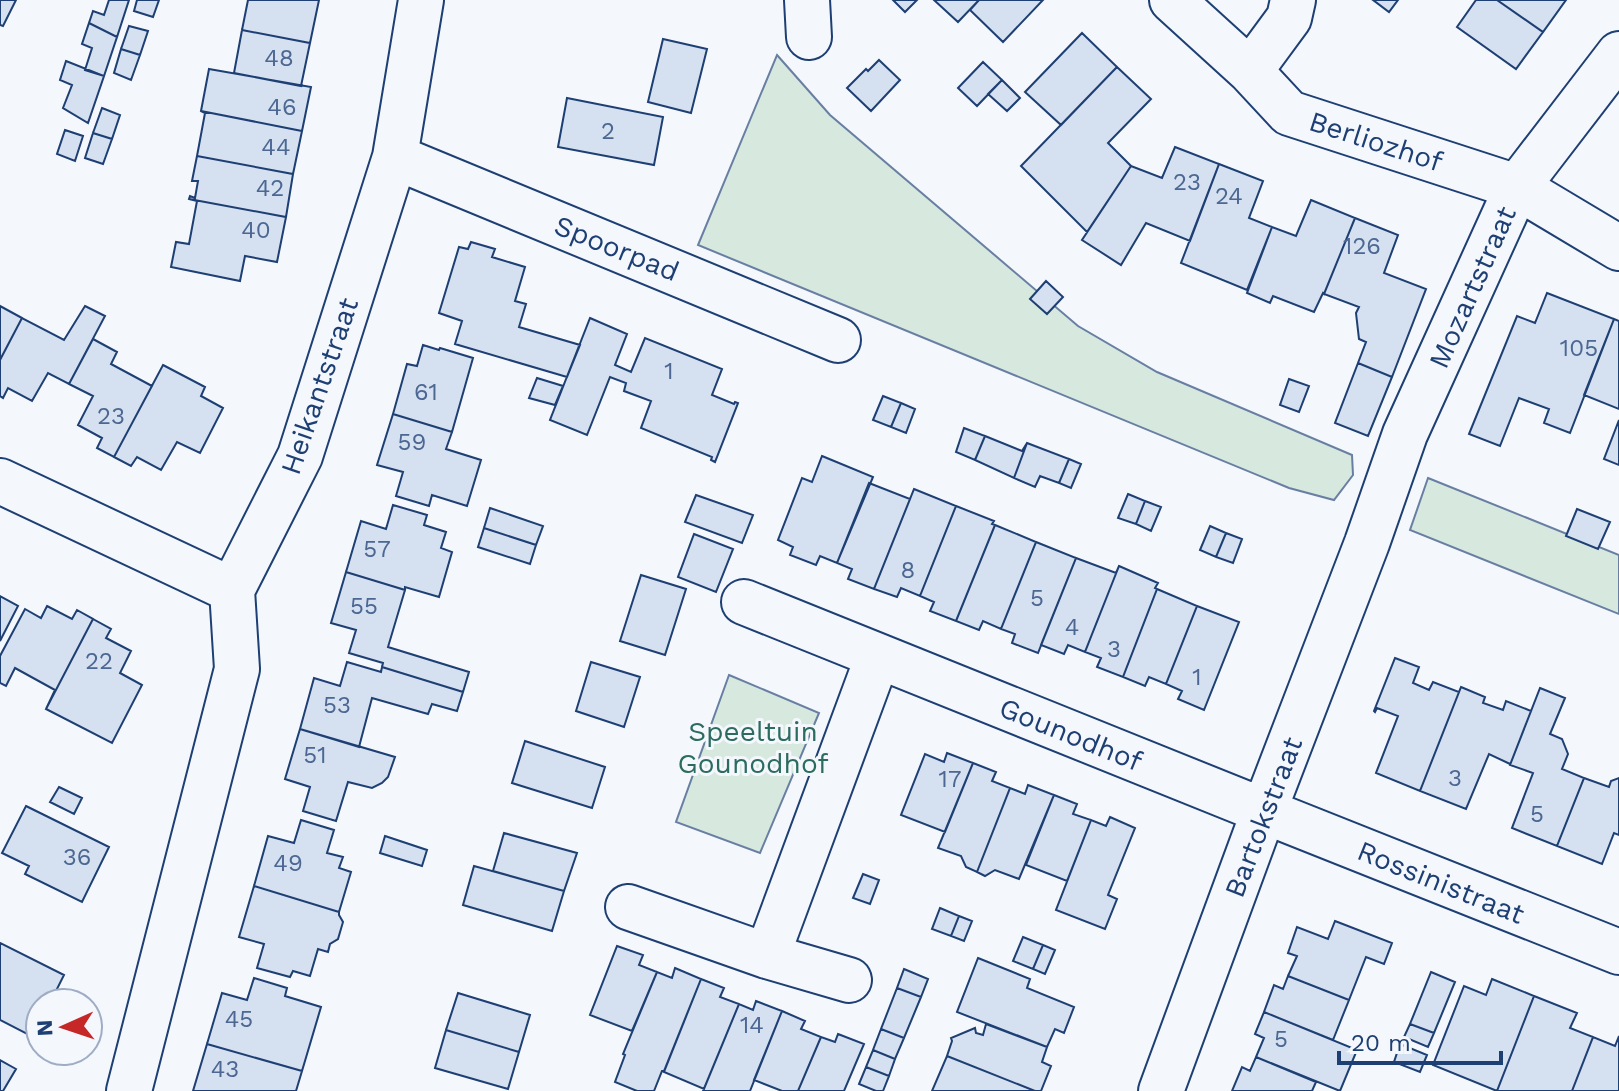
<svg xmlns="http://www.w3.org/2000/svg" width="1619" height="1091" font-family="'Work Sans',sans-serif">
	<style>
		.green { fill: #d7e8df; stroke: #687fa3; stroke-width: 2 }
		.building { fill: #d5e0f0; stroke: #1d3f73; stroke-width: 2 }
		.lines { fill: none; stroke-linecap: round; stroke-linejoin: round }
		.minor-casing { stroke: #1d3f73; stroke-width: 48 }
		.minor { stroke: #f4f7fb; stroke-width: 44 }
		.labels { text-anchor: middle; stroke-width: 6; stroke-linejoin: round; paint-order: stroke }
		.number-label { font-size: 24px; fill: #4b6792 }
		.street-label { font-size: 28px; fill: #1d3f73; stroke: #f4f7fb }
		.park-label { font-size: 28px; fill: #2c6c60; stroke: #f4f7fb }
	</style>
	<rect width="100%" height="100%" fill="#f4f7fb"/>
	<path class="green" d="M777,55L830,115L1078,326L1157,372L1352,455L1353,475L1334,500L1289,488L698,245Z
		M1428,478L1619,555V614L1410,530Z
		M729,675L819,713L760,853L676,822Z"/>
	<path class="building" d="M0,0H16L3,26L0,25Z
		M109,0H129L117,37L89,23L93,11L104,15Z
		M137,0H159L153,17L134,11Z
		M248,0H319L310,43L242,30Z
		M893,0H917L905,12Z
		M934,0H979L958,22Z
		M979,0H1043L1003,42L970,10Z
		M1373,0H1398L1389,12Z
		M1476,0H1497L1543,32L1516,69L1457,27Z
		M1497,0H1566L1543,32Z
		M89,23L117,37L104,76L85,70L92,48L82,44Z
		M129,26L148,31L140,55L121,49Z
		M242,30L310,43L301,86L234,73Z
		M1082,33L1117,67L1061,125L1025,92Z
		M663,39L707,49L691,113L648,102Z
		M121,49L140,55L131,80L114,73Z
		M879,60L900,80L871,111L847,88L866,69L868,71Z
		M66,61L104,76L88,123L63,108L72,85L60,80Z
		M983,62L1002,80L977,106L958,88Z
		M1117,67L1151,99L1108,143L1131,166L1087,232L1021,166Z
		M209,69L311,87L302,131L201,111Z
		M1002,80L1020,98L1007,111L988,94Z
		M567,98L663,117L654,165L558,147Z
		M102,108L120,115L112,139L93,133Z
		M201,111L302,131L293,174L197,156L205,113Z
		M65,130L83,136L75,161L57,154Z
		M93,133L112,139L103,164L85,158Z
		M1175,147L1219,164L1190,241L1146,223L1121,265L1082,240L1131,166L1162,178Z
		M197,156L293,174L286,217L189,199L190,196L195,198L198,181H192Z
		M1219,164L1263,181L1249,218L1272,227L1247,290L1181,263Z
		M189,199L286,217L277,262L245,256L240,281L171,267L176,242L189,244L197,201Z
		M1311,200L1355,218L1324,294L1323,293L1314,312L1273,296L1270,303L1247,293L1272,227L1296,236Z
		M1355,218L1398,235L1384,273L1426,289L1392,377L1358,363L1366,342L1359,339L1356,313L1359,307L1324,294Z
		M471,242L495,249L492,257L525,267L515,301L526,304L519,327L580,345L567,377L455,344L462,321L439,313L459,247L468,249Z
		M1046,281L1063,297L1047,314L1030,299Z
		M1547,293L1614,319L1570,433L1544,423L1549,409L1519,398L1500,446L1469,434L1517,316L1535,323Z
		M0,306L22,318L0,360Z
		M85,306L105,316L69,384L48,373L32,401L8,388L3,398L0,396V360L22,318L64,340Z
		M590,318L627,334L615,365L631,372L645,338L722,369L712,395L734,404L735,402L738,403L715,462L711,460L712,457L641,428L651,401L624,391L626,383L610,377L587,435L550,420Z
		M1614,319L1619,321V409L1584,395Z
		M93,339L117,352L111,364L152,386L114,457L97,448L102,438L78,425L93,396L69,384Z
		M423,345L439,350L440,348L473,358L452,432L393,414L407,364L417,366Z
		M1358,363L1392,377L1368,436L1335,423Z
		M163,365L205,387L201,396L223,408L200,453L177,442L161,470L137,457L131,466L114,457Z
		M537,378L563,386L555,405L529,398Z
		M1289,379L1309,386L1299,412L1280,405Z
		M883,396L901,403L891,427L873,420Z
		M901,403L915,409L906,433L891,427Z
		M393,414L452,432L446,449L481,460L467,506L432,495L429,506L396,496L403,472L377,465Z
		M1619,420V465L1604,459Z
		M964,428L985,436L975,460L956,452Z
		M985,436L1022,451L1027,443L1014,478L975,460Z
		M1027,443L1069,459L1059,483L1040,476L1035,487L1014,478Z
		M822,456L873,477L837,563L820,556L816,565L790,555L793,547L778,540L802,478L812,482Z
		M1069,459L1081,464L1071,488L1059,483Z
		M869,483L910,499L874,589L848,579L852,569L837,563Z
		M914,489L956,506L920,596L901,588L897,597L874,589Z
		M1128,494L1145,501L1136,524L1118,518Z
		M696,495L753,515L742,543L685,522Z
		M1145,501L1161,507L1151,531L1136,524Z
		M393,505L427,515L424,525L446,532L441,548L452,552L439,597L405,587V590L346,572L361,521L386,529Z
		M956,506L994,521L992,524L995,525L956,621L930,611L934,602L920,596Z
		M490,508L543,526L536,545L484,528Z
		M1577,509L1610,522L1598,549L1566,536Z
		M995,525L1036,542L1001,629L983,621L979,630L956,621Z
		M1210,526L1226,533L1216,557L1200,550Z
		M484,528L536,545L530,564L478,547Z
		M1226,533L1242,539L1233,563L1216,557Z
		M694,534L733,549L716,592L678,577Z
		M1036,542L1076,558L1038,653L1012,643L1015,634L1001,629Z
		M1076,558L1116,573L1119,566L1085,652L1068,645L1064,654L1041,645Z
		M1119,566L1158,583L1155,588L1157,589L1123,677L1097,667L1101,658L1085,652Z
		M346,572L405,590L388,647L469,672L463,692L382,667L383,663L349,653L356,630L331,623Z
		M641,575L686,589L665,655L620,641Z
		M1157,589L1197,606L1166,684L1149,677L1145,686L1123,677Z
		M0,596L18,606L0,641Z
		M47,606L72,619L77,610L93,619L46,709L55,690L15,668L6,686L0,683V656L25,609L41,618Z
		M1197,606L1239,622L1204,710L1178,699L1182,691L1166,684Z
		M93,619L111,629L106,638L131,651L120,673L142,685L112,743L46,709Z
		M1395,658L1419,667L1413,683L1429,690L1433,682L1459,692L1420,791L1376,773L1398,716L1377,708L1375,712L1374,711Z
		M347,662L381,672L382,667L463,692L457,711L432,704L428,714L372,698L359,747L300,729L314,678L340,686Z
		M591,662L640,677L624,727L576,711Z
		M1461,687L1485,697L1483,703L1503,710L1506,701L1531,711L1510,765V764L1489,754L1466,809L1420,791Z
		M1540,688L1565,698L1550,734L1562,739L1568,754L1562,769L1584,778L1557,846L1512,828L1533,773L1510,765Z
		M300,729L395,757L388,777L382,783L372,788L348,782L336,821L303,811L310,787L285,779Z
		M525,741L605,767L592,808L512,783Z
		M947,753L973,763L945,832L901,815L925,754L944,762Z
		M973,763L996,772L992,781L1010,788L977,872L966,867L961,856L938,848Z
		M1584,778L1609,787L1611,781L1619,778V835L1614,833L1602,864L1557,846Z
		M1028,785L1054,795L1019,879L995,870L985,876L977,872L1010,788L1025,794Z
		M59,787L82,798L74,814L50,802Z
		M1054,795L1077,804L1073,814L1091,820L1067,881L1026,865Z
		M26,806L109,847L82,902L25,874L29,866L2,853Z
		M1110,817L1135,828L1108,895L1117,899L1105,929L1056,910L1091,820L1106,826Z
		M301,820L334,830L327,853L343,857L339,868L351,872L339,912L254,886L268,836L294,843Z
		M504,833L577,853L564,891L493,871Z
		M385,836L427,850L422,866L380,853Z
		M474,866L564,891L552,931L463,905Z
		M863,874L879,880L870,904L853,898Z
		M254,886L339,912V915L343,922L338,939L330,944L328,952L318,949L310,976L293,971L290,977L257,968L264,944L239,937Z
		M940,908L959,916L951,936L932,929Z
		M959,916L972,921L964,941L951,936Z
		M1335,921L1392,943L1384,964L1366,957L1349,1000L1288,976L1297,956L1288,953L1297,927L1328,939Z
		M1023,937L1043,945L1033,969L1013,961Z
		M0,943L64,975L50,1003H40V1023L33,1037L0,1020Z
		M1043,945L1055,950L1045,974L1033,969Z
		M617,946L643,955L639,965L657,972L632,1031L590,1015Z
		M978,958L1030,979L1027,988L1074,1007L1064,1033L1055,1029L1047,1047L957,1012Z
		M675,968L701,979L664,1071H662L654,1091H637L615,1082L625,1055L623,1054L657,972L672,978Z
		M904,969L928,979L921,997L897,988Z
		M1431,972L1455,982L1434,1033L1410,1024Z
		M1288,976L1349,1000L1333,1040L1264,1012L1274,985L1283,989Z
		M254,978L287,988L285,996L321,1007L302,1071L207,1044L222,993L247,1000Z
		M701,979L724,988L720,997L739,1004L704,1089L664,1072Z
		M1492,979L1534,996L1497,1091L1433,1065L1464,986L1486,995Z
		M897,988L921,997L904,1038L881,1029Z
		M458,993L530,1015L519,1052L446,1030Z
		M1534,996L1577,1013L1570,1028L1593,1037L1572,1091H1497Z
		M756,1001L782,1011L750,1091H703L739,1004L753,1010Z
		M782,1011L805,1021L801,1029L821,1037L798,1091H782L754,1080Z
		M1264,1012L1357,1050L1340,1091L1256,1057L1264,1038L1255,1034Z
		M986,1024L1047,1047L1042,1062L1051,1066L1041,1091H1035L947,1056L952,1041L951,1038L975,1028L976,1033L983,1035Z
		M1410,1024L1434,1033L1428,1047L1404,1037Z
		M881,1029L904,1038L895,1059L873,1050Z
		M446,1030L519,1052L508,1089L435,1068Z
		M838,1034L864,1044L844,1091H798L821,1037L835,1042Z
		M1619,1036V1091H1572L1593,1037L1615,1046Z
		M207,1044L302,1071L296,1091H193Z
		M1400,1044L1427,1055L1420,1072L1394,1062Z
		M873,1050L895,1059L889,1076L866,1067Z
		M947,1056L1035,1091H932Z
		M1256,1057L1316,1082L1312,1091H1232L1242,1067L1250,1071Z
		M0,1060L16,1069L3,1091H0Z
		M866,1067L889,1076L883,1091H876L859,1084Z"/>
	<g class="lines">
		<g class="minor-casing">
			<path id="minor" d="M807,0L809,37
				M1172,0L1250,71L1289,113L1517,187L1619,248
				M1250,71L1289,18L1293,0
				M395,157L838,340
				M0,481L232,590
				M744,602L1264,811L1619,952
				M628,907L767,956L849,980
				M767,956L878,656
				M129,1091L237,669L232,590L300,456L395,157L421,0
				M1161,1091L1264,811L1367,543L1405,434L1517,187L1619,54"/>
		</g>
		<use href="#minor" class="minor"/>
	</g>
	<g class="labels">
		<g class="number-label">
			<text x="279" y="66">48</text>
			<text x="282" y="115">46</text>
			<text x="608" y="139">2</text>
			<text x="276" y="155">44</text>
			<text x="1187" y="190">23</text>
			<text x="270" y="196">42</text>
			<text x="1229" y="204">24</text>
			<text x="256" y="238">40</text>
			<text x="1362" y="254">126</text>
			<text x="1579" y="356">105</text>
			<text x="669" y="379">1</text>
			<text x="426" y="400">61</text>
			<text x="111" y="424">23</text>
			<text x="412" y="450">59</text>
			<text x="377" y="557">57</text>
			<text x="908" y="578">8</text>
			<text x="1037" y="606">5</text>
			<text x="364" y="614">55</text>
			<text x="1072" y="635">4</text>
			<text x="1114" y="657">3</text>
			<text x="99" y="669">22</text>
			<text x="1197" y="685">1</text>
			<text x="337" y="713">53</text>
			<text x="315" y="763">51</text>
			<text x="1455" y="786">3</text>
			<text x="950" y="787">17</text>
			<text x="1537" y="822">5</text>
			<text x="77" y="865">36</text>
			<text x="288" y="871">49</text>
			<text x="239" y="1027">45</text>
			<text x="752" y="1033">14</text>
			<text x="1281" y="1047">5</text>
			<text x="225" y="1077">43</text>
		</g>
		<g class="street-label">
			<text transform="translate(1376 141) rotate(18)" y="10">Berliozhof</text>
			<text transform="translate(617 248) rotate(22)" y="10">Spoorpad</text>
			<text transform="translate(1472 287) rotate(-66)" y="10">Mozartstraat</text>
			<text transform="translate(319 386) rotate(-71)" y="10">Heikantstraat</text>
			<text transform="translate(1071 734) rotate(22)" y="10">Gounodhof</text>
			<text transform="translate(1263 817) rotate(-69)" y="10">Bartokstraat</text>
			<text transform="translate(1441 882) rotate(22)" y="10">Rossinistraat</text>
		</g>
		<g class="park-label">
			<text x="753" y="741">Speeltuin<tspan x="753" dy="32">Gounodhof</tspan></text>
		</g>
	</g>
	<g transform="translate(64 1027) rotate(267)"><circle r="38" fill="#f4f7fb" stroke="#9eadc5" stroke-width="2"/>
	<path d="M0-6L14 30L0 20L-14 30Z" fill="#c62828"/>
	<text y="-12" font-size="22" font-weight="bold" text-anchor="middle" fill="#1d3f73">N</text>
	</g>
	<path d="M1339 1051v12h162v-12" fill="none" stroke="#1d3f73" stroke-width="4"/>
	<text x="1351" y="1051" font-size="24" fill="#1d3f73" stroke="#f4f7fb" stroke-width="6" paint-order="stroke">20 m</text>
</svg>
